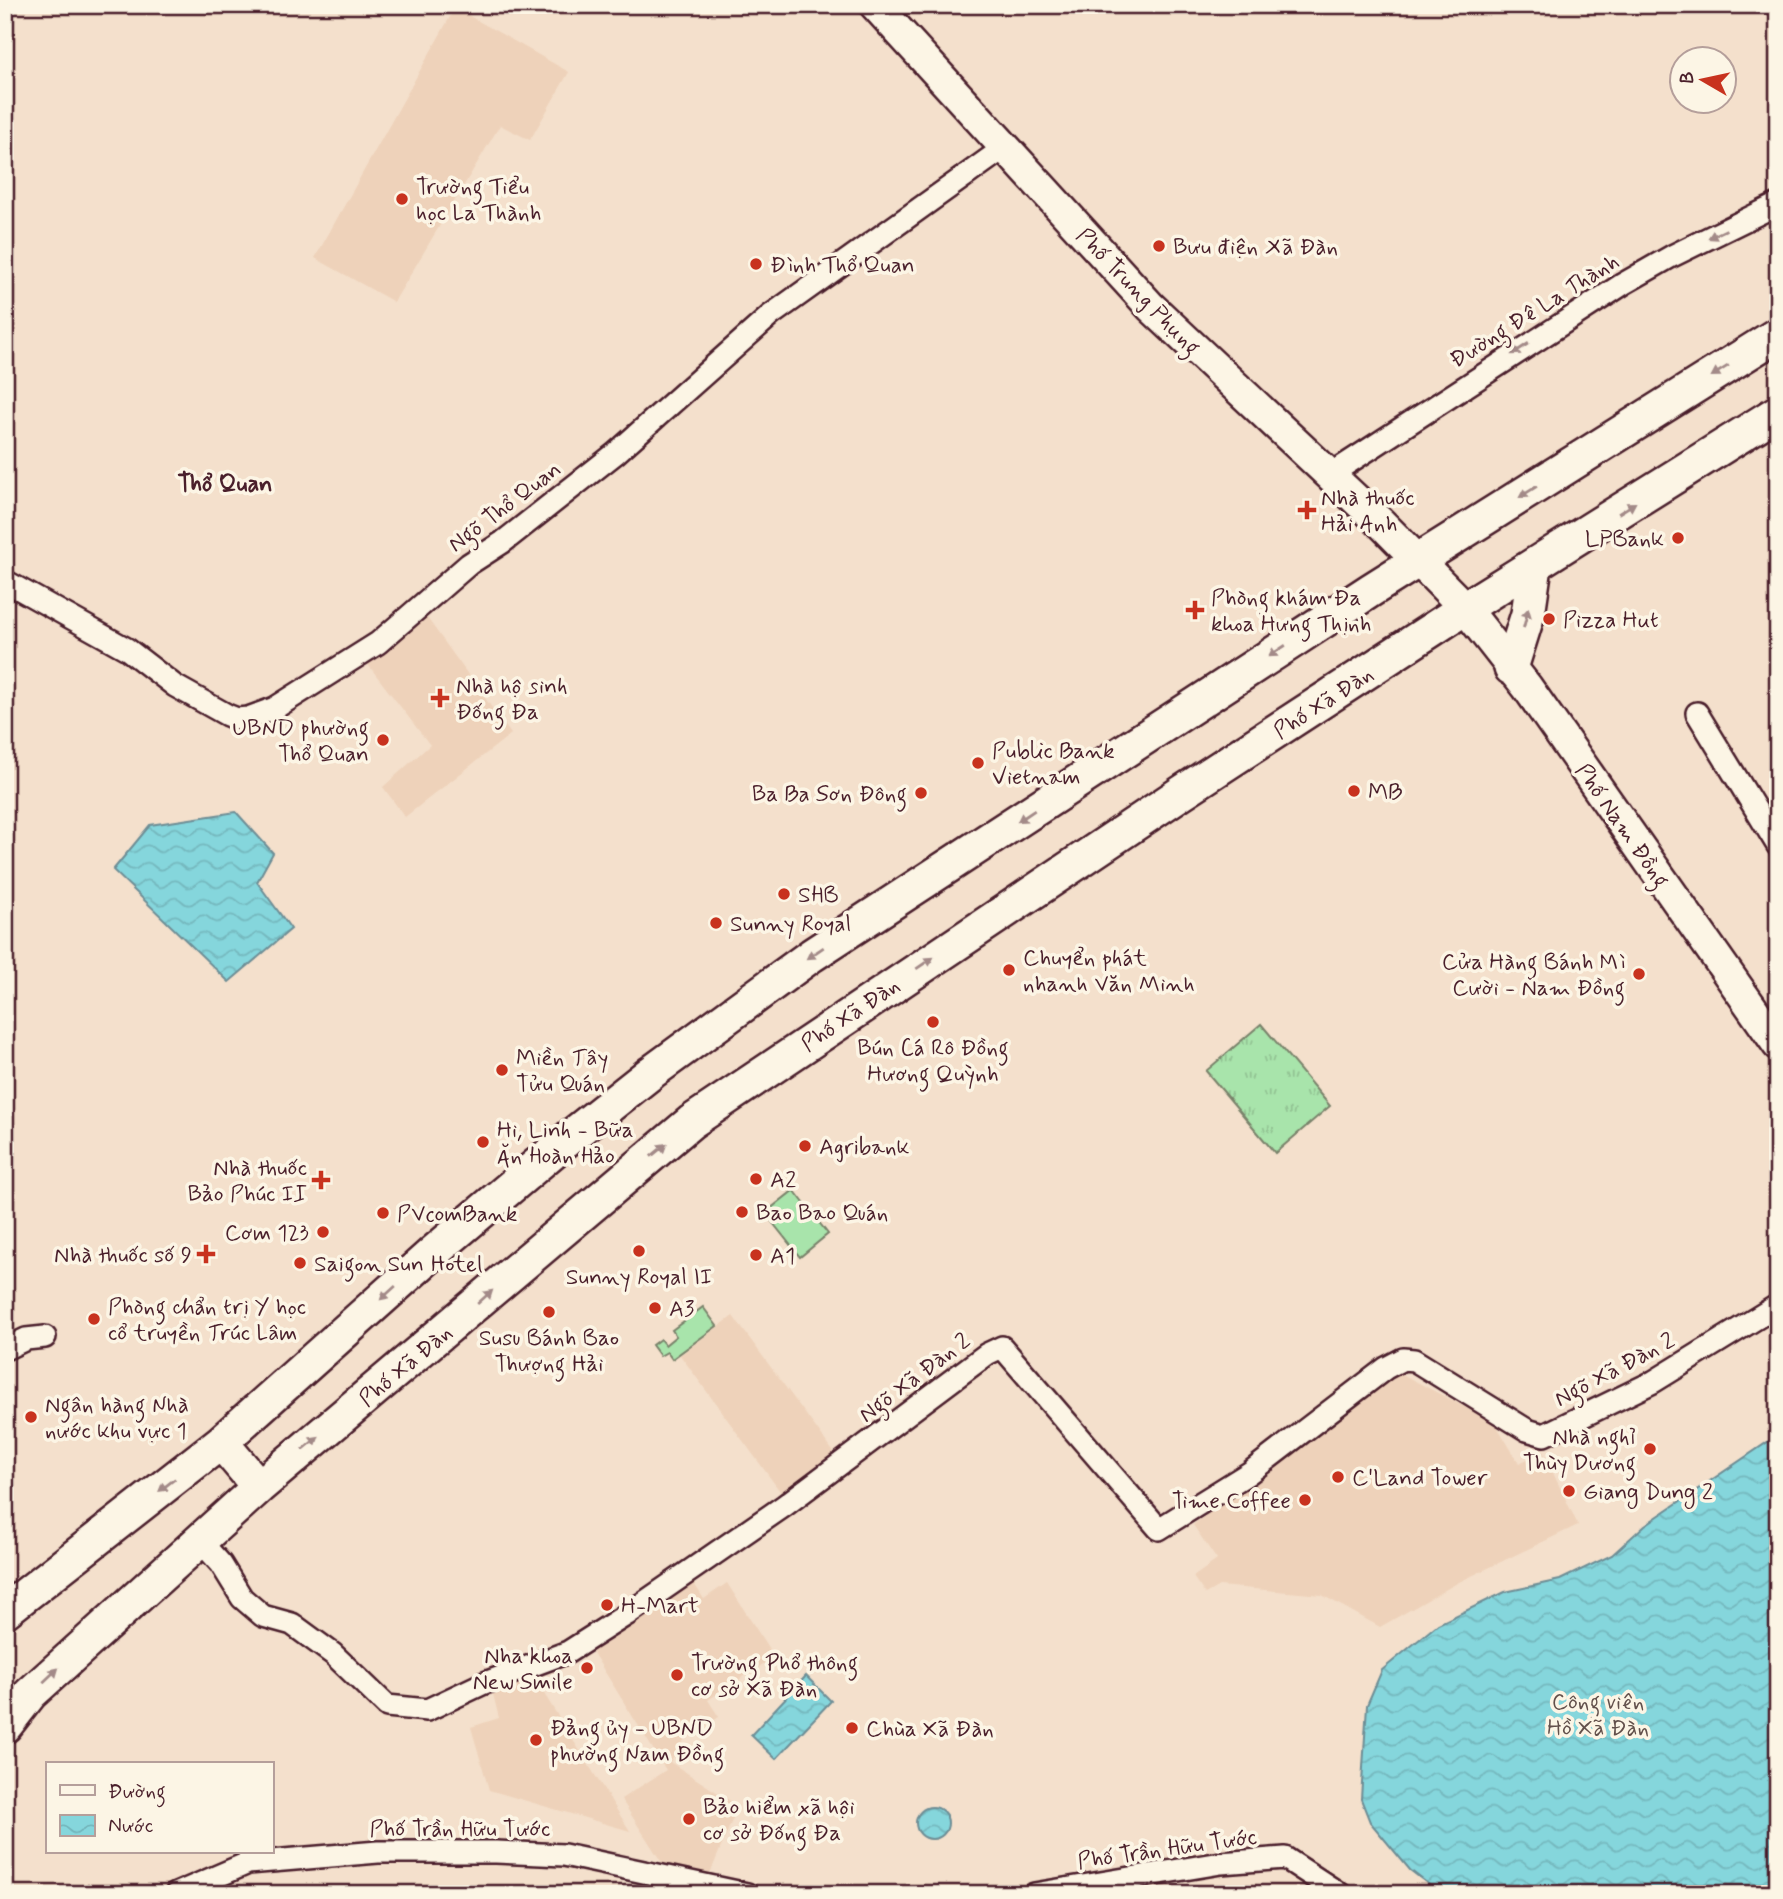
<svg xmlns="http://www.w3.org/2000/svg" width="1783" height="1899" font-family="Mynerve,sans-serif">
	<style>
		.built { fill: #eed2ba }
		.grass { fill: url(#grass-tufts); stroke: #79826b; stroke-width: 2 }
		.green { fill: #a8e4ab; stroke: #79826b; stroke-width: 2 }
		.water { fill: url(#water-waves); stroke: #6d8d95; stroke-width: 2 }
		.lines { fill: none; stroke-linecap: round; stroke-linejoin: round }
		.street-casing { stroke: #4a1f2b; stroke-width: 26 }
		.secondary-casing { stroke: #4a1f2b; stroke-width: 35 }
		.primary-casing { stroke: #4a1f2b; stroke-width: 38 }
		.street { stroke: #fcf5e5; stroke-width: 21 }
		.secondary { stroke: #fcf5e5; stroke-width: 30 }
		.primary { stroke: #fcf5e5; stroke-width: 33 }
		.oneway { fill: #a38a88 }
		.poi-dot { fill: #c8321e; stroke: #fcf5e5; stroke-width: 2.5 }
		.labels { text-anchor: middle; stroke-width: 7; stroke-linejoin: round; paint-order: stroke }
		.poi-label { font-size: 23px; fill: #4a1f2b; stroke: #fcf5e5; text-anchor: start }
		.street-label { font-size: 23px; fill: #4a1f2b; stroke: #fcf5e5 }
		.park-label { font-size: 23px; fill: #62504b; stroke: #fcf5e5 }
		.neighbourhood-label { font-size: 24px; font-weight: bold; fill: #4a1f2b; stroke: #fcf5e5 }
	</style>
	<defs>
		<pattern id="grass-tufts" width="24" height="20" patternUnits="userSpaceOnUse" patternTransform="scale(1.75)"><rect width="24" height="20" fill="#a8e4ab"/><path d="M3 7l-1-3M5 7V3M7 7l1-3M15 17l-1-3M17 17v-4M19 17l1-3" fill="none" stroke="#92c393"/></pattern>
		<pattern id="water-waves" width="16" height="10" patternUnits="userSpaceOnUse" patternTransform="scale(1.75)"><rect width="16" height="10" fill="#85d6dc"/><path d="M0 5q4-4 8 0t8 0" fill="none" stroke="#74b7bd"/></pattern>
	</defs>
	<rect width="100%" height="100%" fill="#f4e0cc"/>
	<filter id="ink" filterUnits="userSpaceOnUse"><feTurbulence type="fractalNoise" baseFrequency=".0143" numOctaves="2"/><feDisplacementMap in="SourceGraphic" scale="14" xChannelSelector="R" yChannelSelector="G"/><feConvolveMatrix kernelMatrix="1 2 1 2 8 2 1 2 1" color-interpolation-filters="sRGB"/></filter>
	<g filter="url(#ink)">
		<path class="built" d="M455,8L569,72L530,140L500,125L394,302L315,258Z
			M425,615L511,734L405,817L383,787L430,745L366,662Z
			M733,1316L838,1458L785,1498L680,1355Z
			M1396,1371L1495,1423L1519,1463L1543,1452L1578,1525L1459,1582L1380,1627L1322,1595L1219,1586L1205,1594L1193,1577L1217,1560L1193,1525Z
			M693,1582L704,1599L727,1583L774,1657L708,1700L719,1717L684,1740L670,1762L738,1806L709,1876L664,1866L621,1799L666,1770L590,1648Z
			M531,1673L630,1831L489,1790L471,1727L499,1718L491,1686Z"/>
		<path class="grass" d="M1261,1024L1330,1106L1275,1153L1206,1071Z"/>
		<path class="green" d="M794,1190L828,1234L800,1257L765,1213Z
			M703,1307L717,1326L672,1359L667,1352L660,1356L652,1345L660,1339L665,1345L676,1336L672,1330Z"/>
		<path class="water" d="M236,812L273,853L257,882L291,929L229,982L113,870L150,825Z
			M1778,1435V1894H1441L1410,1870L1370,1822L1361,1799L1367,1705L1382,1670L1438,1624L1505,1592L1560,1580L1612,1555L1645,1525Z
			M806,1676L831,1701L776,1759L751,1735Z
			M916 1823a16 16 0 1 1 32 0a16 16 0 1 1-32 0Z"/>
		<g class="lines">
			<g class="street-casing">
				<path id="street" d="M1328,476L1623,284L1672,256L1778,204
					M5,581L127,649L175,686L227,715L237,719L248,718L275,708L378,643L469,564L503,542L616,453L771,315L1004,148
					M1697,713L1778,846
					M5,1349L26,1339L45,1337
					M201,1542L221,1564L242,1598L263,1616L292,1624L333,1654L387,1706L427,1710L482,1684L568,1652L626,1615L784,1506L987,1354L1002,1347L1159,1529L1249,1473L1386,1368L1403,1359L1414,1360L1527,1430L1544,1435L1653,1382L1778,1305
					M176,1894L248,1863L378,1852H496L564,1855L747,1894
					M1034,1894L1221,1863L1285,1858L1340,1894"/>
			</g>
			<g class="secondary-casing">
				<path id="secondary" d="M875,5L1151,307L1382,524L1465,608L1527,687L1778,1045"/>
			</g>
			<g class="primary-casing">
				<path id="primary" d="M1511,668L1528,614L1535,566
					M221,1442L259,1487
					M5,1611L221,1442L435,1251L570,1137L652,1072L812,955L1371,590L1778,334
					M5,1726L30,1694L259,1487L691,1122L1181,793L1465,608L1778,412"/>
			</g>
			<use href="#street" class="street"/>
			<use href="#secondary" class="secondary"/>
			<use href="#primary" class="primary"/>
		</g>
		<defs><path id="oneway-solid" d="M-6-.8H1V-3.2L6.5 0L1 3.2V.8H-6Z" transform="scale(1.75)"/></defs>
		<g class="oneway">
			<use href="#oneway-solid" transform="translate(1717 234) rotate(154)"/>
			<use href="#oneway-solid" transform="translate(1520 349) rotate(147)"/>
			<use href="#oneway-solid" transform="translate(1720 371) rotate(148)"/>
			<use href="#oneway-solid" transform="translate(1528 492) rotate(148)"/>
			<use href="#oneway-solid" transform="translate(1627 508) rotate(-32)"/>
			<use href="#oneway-solid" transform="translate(1526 618) rotate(-76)"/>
			<use href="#oneway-solid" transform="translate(1277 651) rotate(147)"/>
			<use href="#oneway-solid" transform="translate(1026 816) rotate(146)"/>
			<use href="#oneway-solid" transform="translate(815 953) rotate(146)"/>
			<use href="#oneway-solid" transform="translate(925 963) rotate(-34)"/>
			<use href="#oneway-solid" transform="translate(659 1150) rotate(-39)"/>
			<use href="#oneway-solid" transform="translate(388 1293) rotate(138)"/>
			<use href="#oneway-solid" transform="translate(485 1297) rotate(-42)"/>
			<use href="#oneway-solid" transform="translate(311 1443) rotate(-40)"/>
			<use href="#oneway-solid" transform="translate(167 1485) rotate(142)"/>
			<use href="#oneway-solid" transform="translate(51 1675) rotate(-43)"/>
		</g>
	</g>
	<g class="poi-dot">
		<circle cx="402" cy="199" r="7"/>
		<circle cx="1159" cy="246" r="7"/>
		<circle cx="756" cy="264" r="7"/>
		<path d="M1303.5 499.5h7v7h7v7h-7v7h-7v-7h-7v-7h7z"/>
		<circle cx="1678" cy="538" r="7"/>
		<path d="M1191.5 599.5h7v7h7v7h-7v7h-7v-7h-7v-7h7z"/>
		<circle cx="1549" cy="619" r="7"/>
		<path d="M436.5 687.5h7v7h7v7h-7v7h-7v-7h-7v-7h7z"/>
		<circle cx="383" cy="740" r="7"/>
		<circle cx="978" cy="763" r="7"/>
		<circle cx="1354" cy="791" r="7"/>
		<circle cx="921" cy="793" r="7"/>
		<circle cx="784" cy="894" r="7"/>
		<circle cx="716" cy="923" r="7"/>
		<circle cx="1009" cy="970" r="7"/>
		<circle cx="1639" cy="974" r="7"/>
		<circle cx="933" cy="1022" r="7"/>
		<circle cx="502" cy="1070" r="7"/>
		<circle cx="483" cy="1142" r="7"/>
		<circle cx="805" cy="1146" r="7"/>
		<circle cx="756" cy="1179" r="7"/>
		<path d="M317.5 1169.5h7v7h7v7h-7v7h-7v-7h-7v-7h7z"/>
		<circle cx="742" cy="1212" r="7"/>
		<circle cx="383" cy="1213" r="7"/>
		<circle cx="323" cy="1232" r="7"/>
		<circle cx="639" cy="1251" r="7"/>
		<path d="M202.5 1243.5h7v7h7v7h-7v7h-7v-7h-7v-7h7z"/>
		<circle cx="756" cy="1255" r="7"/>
		<circle cx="300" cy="1263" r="7"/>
		<circle cx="655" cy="1308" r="7"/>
		<circle cx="549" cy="1312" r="7"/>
		<circle cx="94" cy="1319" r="7"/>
		<circle cx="31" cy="1417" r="7"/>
		<circle cx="1650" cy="1449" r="7"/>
		<circle cx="1338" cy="1477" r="7"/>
		<circle cx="1569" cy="1491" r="7"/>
		<circle cx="1305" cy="1500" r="7"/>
		<circle cx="607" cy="1605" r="7"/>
		<circle cx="587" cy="1668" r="7"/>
		<circle cx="677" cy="1675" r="7"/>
		<circle cx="852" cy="1728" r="7"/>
		<circle cx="536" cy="1740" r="7"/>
		<circle cx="689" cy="1819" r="7"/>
	</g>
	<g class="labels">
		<g class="poi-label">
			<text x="416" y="194">Trường Tiểu<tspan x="416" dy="26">học La Thành</tspan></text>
			<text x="1173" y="254">Bưu điện Xã Đàn</text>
			<text x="770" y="272">Đình Thổ Quan</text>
			<text x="1321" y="505">Nhà thuốc<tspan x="1321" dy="26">Hải Anh</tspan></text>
			<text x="1664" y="546" text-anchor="end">LPBank</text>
			<text x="1211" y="605">Phòng khám Đa<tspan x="1211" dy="26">khoa Hưng Thịnh</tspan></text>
			<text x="1563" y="627">Pizza Hut</text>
			<text x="456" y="693">Nhà hộ sinh<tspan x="456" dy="26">Đống Đa</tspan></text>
			<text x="369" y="735" text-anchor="end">UBND phường<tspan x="369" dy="26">Thổ Quan</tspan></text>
			<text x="992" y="758">Public Bank<tspan x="992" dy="26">Vietnam</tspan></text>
			<text x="1368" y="799">MB</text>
			<text x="907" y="801" text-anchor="end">Ba Ba Sơn Đông</text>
			<text x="798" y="902">SHB</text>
			<text x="730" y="931">Sunny Royal</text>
			<text x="1023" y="965">Chuyển phát<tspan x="1023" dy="26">nhanh Văn Minh</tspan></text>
			<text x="1625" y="969" text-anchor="end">Cửa Hàng Bánh Mì<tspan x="1625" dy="26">Cười - Nam Đồng</tspan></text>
			<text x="933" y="1055" text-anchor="middle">Bún Cá Rô Đồng<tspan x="933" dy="26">Hương Quỳnh</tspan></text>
			<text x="516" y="1065">Miền Tây<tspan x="516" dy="26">Tửu Quán</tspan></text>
			<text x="497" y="1137">Hi, Linh - Bữa<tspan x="497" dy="26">Ăn Hoàn Hảo</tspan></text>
			<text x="819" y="1154">Agribank</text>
			<text x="307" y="1175" text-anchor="end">Nhà thuốc<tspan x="307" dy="26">Bảo Phúc II</tspan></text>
			<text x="770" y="1187">A2</text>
			<text x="756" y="1220">Bao Bao Quán</text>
			<text x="397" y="1221">PVcomBank</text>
			<text x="309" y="1240" text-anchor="end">Cơm 123</text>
			<text x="192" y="1262" text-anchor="end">Nhà thuốc số 9</text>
			<text x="770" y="1263">A1</text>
			<text x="314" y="1271">Saigon Sun Hotel</text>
			<text x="639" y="1284" text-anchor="middle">Sunny Royal II</text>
			<text x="108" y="1314">Phòng chẩn trị Y học<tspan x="108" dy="26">cổ truyền Trúc Lâm</tspan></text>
			<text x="669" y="1316">A3</text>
			<text x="549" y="1345" text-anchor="middle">Susu Bánh Bao<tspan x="549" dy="26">Thượng Hải</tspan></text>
			<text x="45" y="1412">Ngân hàng Nhà<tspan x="45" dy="26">nước khu vực 1</tspan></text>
			<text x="1636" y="1444" text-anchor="end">Nhà nghỉ<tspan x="1636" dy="26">Thùy Dương</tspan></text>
			<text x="1352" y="1485">C'Land Tower</text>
			<text x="1583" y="1499">Giang Dung 2</text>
			<text x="1291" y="1508" text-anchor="end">Time Coffee</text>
			<text x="621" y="1613">H-Mart</text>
			<text x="573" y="1663" text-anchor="end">Nha khoa<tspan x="573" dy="26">New Smile</tspan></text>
			<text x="691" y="1670">Trường Phổ thông<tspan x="691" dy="26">cơ sở Xã Đàn</tspan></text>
			<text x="550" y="1735">Đảng ủy - UBND<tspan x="550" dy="26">phường Nam Đồng</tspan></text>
			<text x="866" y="1736">Chùa Xã Đàn</text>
			<text x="703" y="1814">Bảo hiểm xã hội<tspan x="703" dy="26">cơ sở Đống Đa</tspan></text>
		</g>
		<g class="street-label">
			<text transform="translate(1139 291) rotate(46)" y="8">Phố Trung Phụng</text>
			<text transform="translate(1534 310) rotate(-32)" y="8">Đường Đê La Thành</text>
			<text transform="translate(504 506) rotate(-37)" y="8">Ngõ Thổ Quan</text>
			<text transform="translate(1323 702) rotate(-33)" y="8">Phố Xã Đàn</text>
			<text transform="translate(1623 825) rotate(55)" y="8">Phố Nam Đồng</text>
			<text transform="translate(850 1014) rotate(-34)" y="8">Phố Xã Đàn</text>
			<text transform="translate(405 1365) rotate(-40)" y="8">Phố Xã Đàn</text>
			<text transform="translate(1614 1369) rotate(-28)" y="8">Ngõ Xã Đàn 2</text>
			<text transform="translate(914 1377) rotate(-37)" y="8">Ngõ Xã Đàn 2</text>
			<text x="460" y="1836">Phố Trần Hữu Tước</text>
			<text transform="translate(1167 1848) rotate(-8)" y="8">Phố Trần Hữu Tước</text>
		</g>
		<g class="park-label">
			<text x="1598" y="1709">Công viên<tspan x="1598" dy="26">Hồ Xã Đàn</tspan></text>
		</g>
		<g class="neighbourhood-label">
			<text x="225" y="491">Thổ Quan</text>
		</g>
	</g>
	<rect width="1783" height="1899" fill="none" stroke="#fcf5e5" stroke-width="28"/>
	<rect x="14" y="14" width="1755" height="1871" fill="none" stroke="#4a1f2b" stroke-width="2.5" filter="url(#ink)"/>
	<rect x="46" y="1762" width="228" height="91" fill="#fcf5e5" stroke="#b59f9b" stroke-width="2"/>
	<rect x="60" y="1785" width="35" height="10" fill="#fcf5e5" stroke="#b59f9b" stroke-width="2"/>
	<text x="108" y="1798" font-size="21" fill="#4a1f2b">Đường</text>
	<rect x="60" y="1815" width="35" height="21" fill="url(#water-waves)" stroke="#b59f9b" stroke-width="2"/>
	<text x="108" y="1832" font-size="21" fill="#4a1f2b">Nước</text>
	<g transform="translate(1703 80) rotate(279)"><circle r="33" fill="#fcf5e5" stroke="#b59f9b" stroke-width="2"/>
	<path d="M0-5L12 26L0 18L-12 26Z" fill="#c8321e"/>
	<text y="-10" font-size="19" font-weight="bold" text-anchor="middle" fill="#4a1f2b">B</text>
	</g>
</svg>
